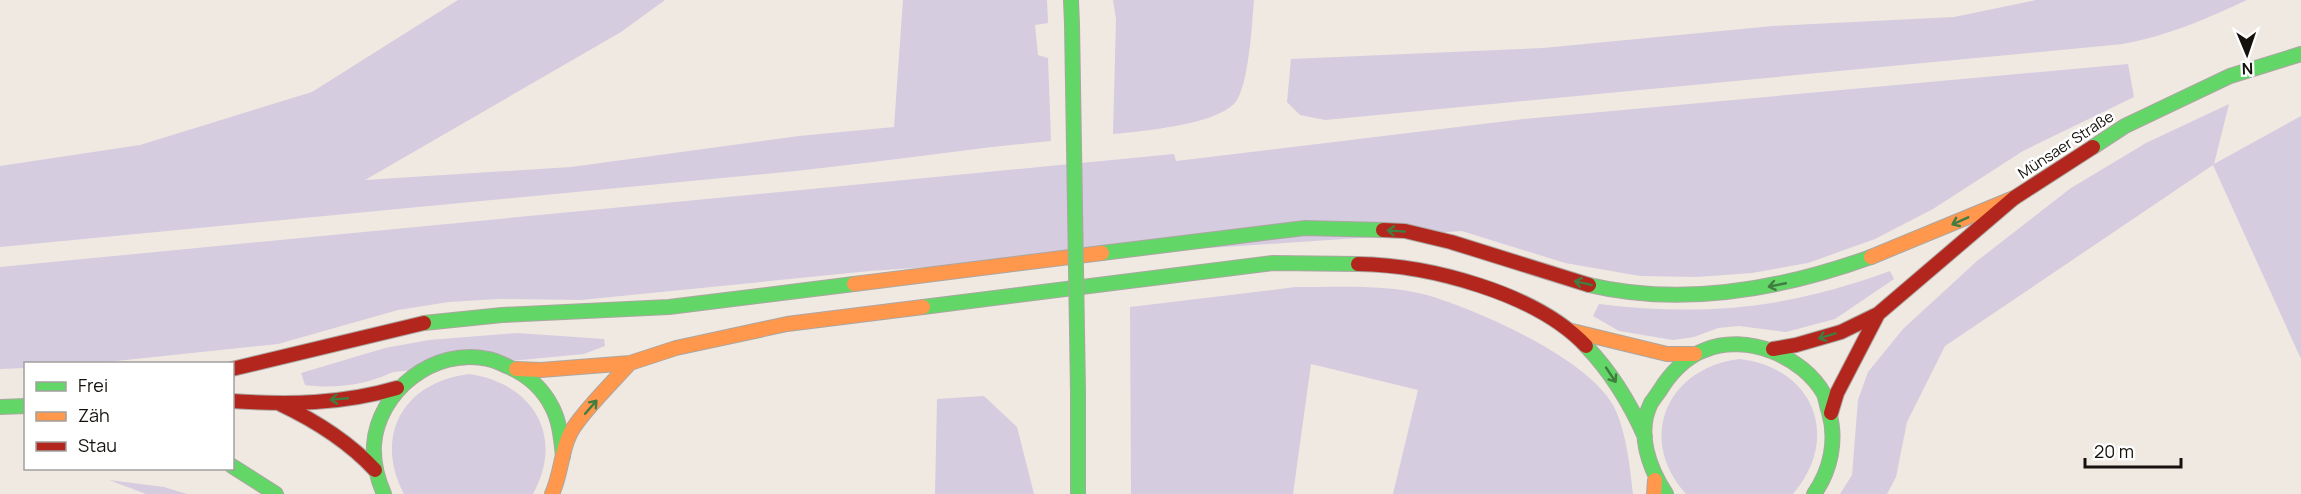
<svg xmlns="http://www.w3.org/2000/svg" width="2301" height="494" font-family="Manrope,sans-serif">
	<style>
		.green { fill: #d5ccdf }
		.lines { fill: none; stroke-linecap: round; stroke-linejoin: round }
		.fast-casing { stroke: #aba6a1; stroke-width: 16 }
		.slow-casing { stroke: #aba6a1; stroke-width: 16 }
		.jam-casing { stroke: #aba6a1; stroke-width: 16 }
		.fast { stroke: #63d668; stroke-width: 14 }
		.slow { stroke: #ff974d; stroke-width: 14 }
		.jam { stroke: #b3261e; stroke-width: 14 }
		.fast-bridge-casing { stroke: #aba6a1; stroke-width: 16; stroke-linecap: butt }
		.fast-bridge { stroke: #63d668; stroke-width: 14 }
		.oneway { stroke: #407d3f }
		.labels { text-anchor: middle; stroke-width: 5; stroke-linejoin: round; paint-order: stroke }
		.street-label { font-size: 15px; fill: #15110d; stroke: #fff }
	</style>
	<rect width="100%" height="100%" fill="#efe9e2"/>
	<path class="green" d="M458,0H665L621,32L365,180L571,167L799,136L894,127L903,0H1047L1048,23L1035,25L1038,55L1048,58L1051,141C965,149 881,162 796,171L0,247V166L140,145L312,92Z
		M1113,0H1254C1252,23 1249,88 1234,104C1212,125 1144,131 1113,134L1116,19Z
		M2036,0H2247C2206,19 2167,36 2123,44L1325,120L1300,115L1287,102L1291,59L1543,48L1773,26L1954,17Z
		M2128,64L2134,97L2023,151L1933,209L1875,239L1808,263L1752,273L1696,277L1640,276L1565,263L1462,231L870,271L581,300L498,299L449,302L398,310L278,344L97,363L26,364L25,368L0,369V267L1174,154L1176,161L1524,119Z
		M2229,104L2214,164L2301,116V359L2213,165L1945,346L1907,422L1896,477L1887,494H1840L1852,475L1858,400L1868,372L1903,329L1977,261L2071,188L2146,143Z
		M1890,271L1894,279L1835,319L1786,332L1739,326L1718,328L1694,337L1673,340L1619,331L1593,316L1599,304C1705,317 1789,308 1890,271Z
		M1296,287C1337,287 1387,284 1427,295C1478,310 1587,358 1613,405C1626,429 1630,467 1633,494H1393L1418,390L1311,364L1293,494H1131L1130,307Z
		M517,333L604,339L605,346L584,354L393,372C365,385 336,389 305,385L301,373L385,348L429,340Z
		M1739,359C1813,367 1842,437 1793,494H1686C1636,439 1667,368 1739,359Z
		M469,374C533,383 565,436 533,494H404C373,435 404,382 469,374Z
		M984,396L1017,427L1034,494H935L937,399Z
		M109,480L164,487L187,494H146Z"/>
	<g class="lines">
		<g class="fast-casing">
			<path id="fast" d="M1071,0L1072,24
				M2093,147L2125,126L2230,76L2301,54
				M1102,253L1305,228L1383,230
				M1589,285C1682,307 1782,289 1871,257
				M923,307L1273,263L1358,264
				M424,323L502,315L669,307L854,284
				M1586,346C1612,373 1630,403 1645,437
				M1078,391V494
				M0,407L26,406
				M232,466L276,494
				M384,494C377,478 373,463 374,445C378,391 434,347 488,359C495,360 502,364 509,367C527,375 543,389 552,407C560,422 561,439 563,456
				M1666,494C1649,468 1636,433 1651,403C1655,397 1660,391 1664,384C1674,370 1688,356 1705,350C1746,333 1803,356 1824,394C1826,399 1827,407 1829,412C1837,440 1831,470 1814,494"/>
		</g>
		<g class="slow-casing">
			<path id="slow" d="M1871,257L2014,198
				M854,284L1102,253
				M1572,331L1667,354H1695
				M516,369L541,370L630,363L676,348L787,324L923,307
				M552,494C562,473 561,446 574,427C589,405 612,383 630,363
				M1654,494L1655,480"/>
		</g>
		<g class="jam-casing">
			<path id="jam" d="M1383,230L1405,231L1451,242L1589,285
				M1358,264C1429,265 1536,293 1586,346
				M1773,349L1796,345L1841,332L1878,314L2014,198L2093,147
				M232,369L424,323
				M232,401C288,405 343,404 397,388
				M280,404C316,421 348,441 375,470
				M1831,413L1837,393L1878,314"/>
		</g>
		<use href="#fast" class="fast"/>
		<use href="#slow" class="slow"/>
		<use href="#jam" class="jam"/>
		<g class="fast-bridge-casing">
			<path id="fast-bridge" d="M1072,24L1078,391"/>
		</g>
		<use href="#fast-bridge" class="fast-bridge"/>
	</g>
	<defs><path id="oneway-shaft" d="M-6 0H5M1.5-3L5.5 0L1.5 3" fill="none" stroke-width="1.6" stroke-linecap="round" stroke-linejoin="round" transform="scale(1.5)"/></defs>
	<g class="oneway">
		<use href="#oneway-shaft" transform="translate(1960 221) rotate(156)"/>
		<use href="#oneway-shaft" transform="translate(1396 231) rotate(-176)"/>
		<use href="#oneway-shaft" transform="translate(1583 283) rotate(-167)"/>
		<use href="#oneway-shaft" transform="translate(1777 285) rotate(169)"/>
		<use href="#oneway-shaft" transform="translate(1827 336) rotate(163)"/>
		<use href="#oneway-shaft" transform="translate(1611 375) rotate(56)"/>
		<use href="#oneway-shaft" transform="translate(339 399) rotate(175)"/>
		<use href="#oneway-shaft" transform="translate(591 407) rotate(-49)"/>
	</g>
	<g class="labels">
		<g class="street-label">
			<text transform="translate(2066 145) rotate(-33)" y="5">Münsaer Straße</text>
		</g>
	</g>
	<rect x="24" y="362" width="210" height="108" fill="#ffffff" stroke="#a1a09e" stroke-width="1.5"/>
	<rect x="36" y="382" width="30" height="9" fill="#63d668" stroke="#a1a09e" stroke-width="1.5"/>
	<text x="78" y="392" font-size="18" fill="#15110d">Frei</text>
	<rect x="36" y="412" width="30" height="9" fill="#ff974d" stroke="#a1a09e" stroke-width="1.5"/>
	<text x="78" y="422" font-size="18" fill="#15110d">Zäh</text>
	<rect x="36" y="442" width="30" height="9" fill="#b3261e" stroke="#a1a09e" stroke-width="1.5"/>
	<text x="78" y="452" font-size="18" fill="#15110d">Stau</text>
	<g transform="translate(2247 54) rotate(178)" stroke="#ffffff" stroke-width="4.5" paint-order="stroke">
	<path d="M0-4.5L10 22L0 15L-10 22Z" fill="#15110d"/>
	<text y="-9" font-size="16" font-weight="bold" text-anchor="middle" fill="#15110d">N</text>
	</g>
	<path d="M2085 458v9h96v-9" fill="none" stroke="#15110d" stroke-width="3"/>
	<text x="2094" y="458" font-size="18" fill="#15110d" stroke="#ffffff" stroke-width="4.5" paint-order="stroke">20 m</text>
</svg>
